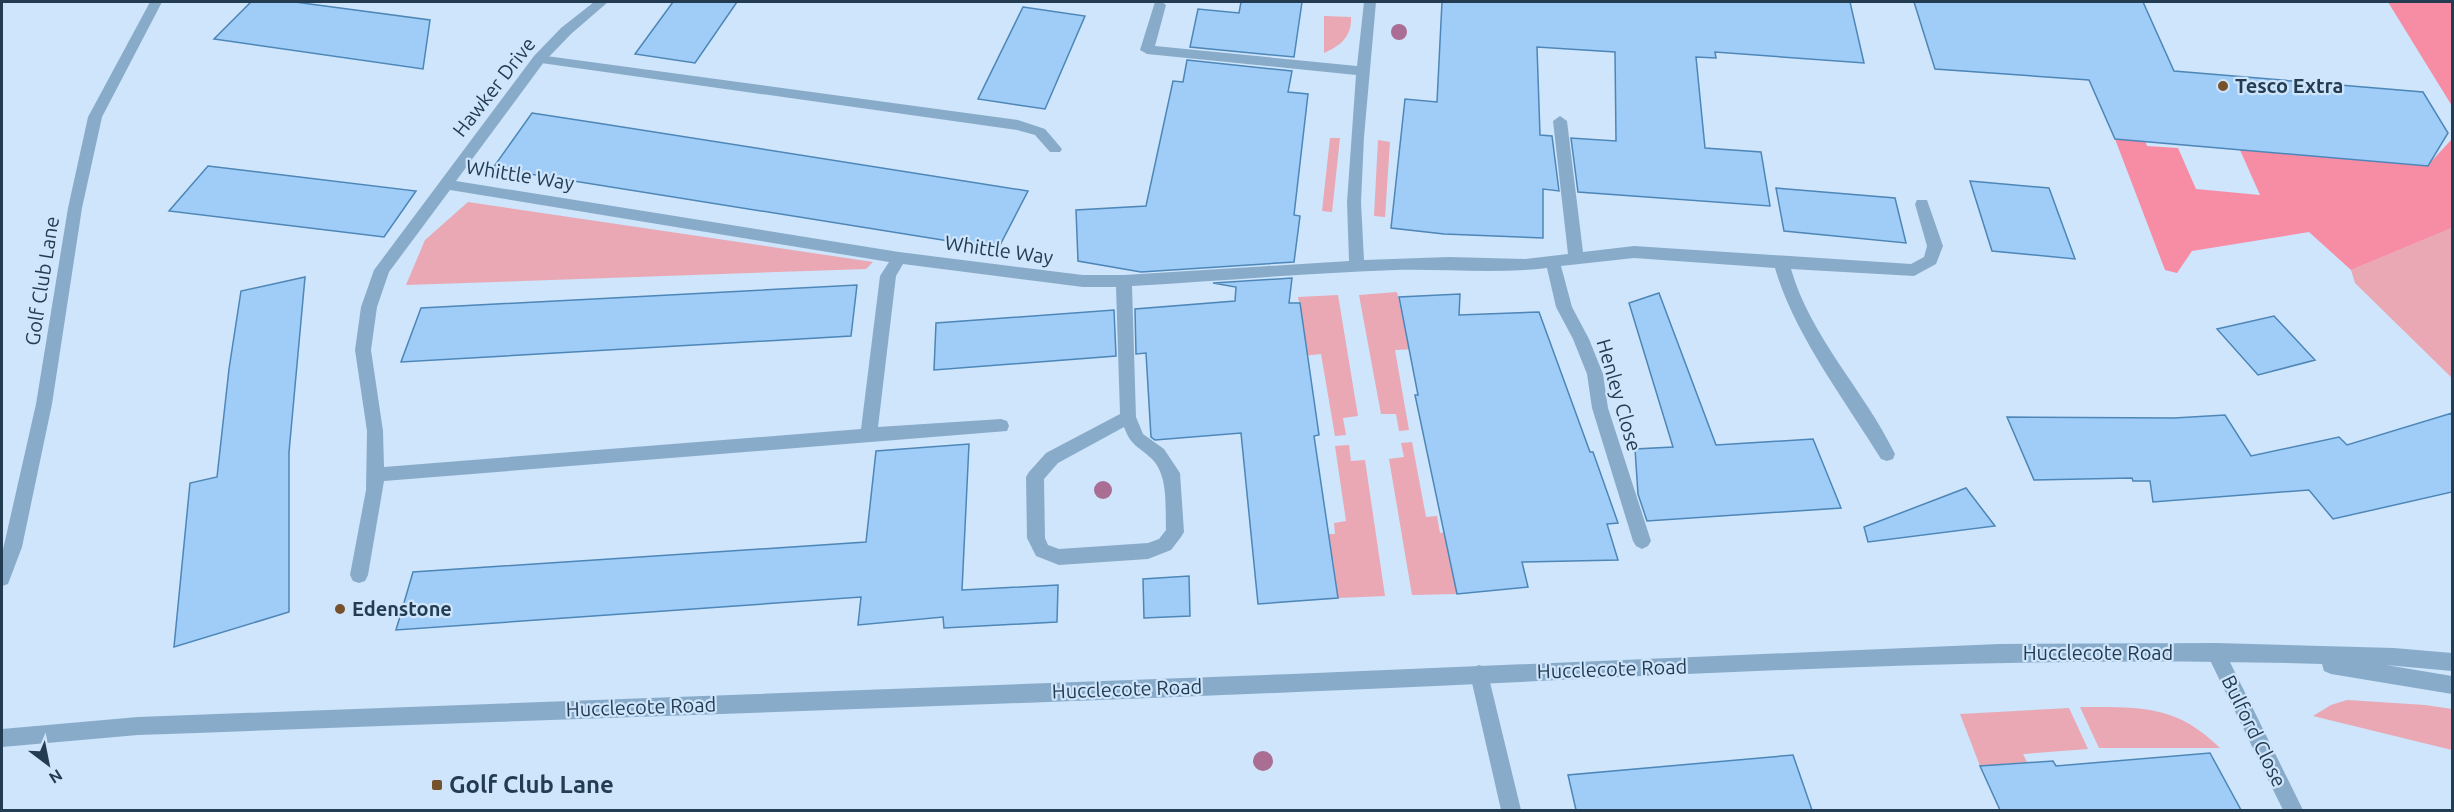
<svg xmlns="http://www.w3.org/2000/svg" width="2454" height="812" font-family="Ubuntu,sans-serif">
	<style>
		.green { fill: #eaa7b4 }
		.forest { fill: #f78da5 }
		.building { fill: #9fcdf7; stroke: #4d86b7; stroke-width: 1.5 }
		.lines { fill: none; stroke-linecap: round; stroke-linejoin: round }
		.service { fill: #89abca; fill-rule: evenodd }
		.minor { fill: #89abca; fill-rule: evenodd }
		.tertiary { fill: #89abca; fill-rule: evenodd }
		.tree { fill: #aa6d93 }
		.poi-dot { fill: #76522c; stroke: #cee5fb; stroke-width: 2 }
		.labels { text-anchor: middle; stroke-width: 4.5; stroke-linejoin: round; paint-order: stroke }
		.poi-label { font-size: 20px; font-weight: bold; fill: #243c51; stroke: #cee5fb; text-anchor: start }
		.street-label { font-size: 20px; fill: #243c51; stroke: #cee5fb }
		.near-poi-label { font-size: 24px; font-weight: bold; fill: #243c51; stroke: #cee5fb; text-anchor: start }
	</style>
	<rect width="100%" height="100%" fill="#cee5fb"/>
	<path class="green" d="M1324,16L1351,17C1352,37 1340,46 1324,53Z
		M1330,138H1340L1332,212L1322,211Z
		M1378,140L1390,142L1385,217L1374,216Z
		M468,202L873,262L866,269L406,285L425,240Z
		M2452,228V378L2355,283L2351,270Z
		M1397,292L1406,334L1412,335L1415,349L1395,350L1409,430L1399,431L1396,414H1381L1359,295Z
		M1338,295L1358,416L1343,418L1346,435L1335,436L1321,354L1302,356L1305,336L1298,297Z
		M1412,442L1426,517L1437,516L1440,533L1451,532L1455,552L1448,553L1457,594L1412,595L1389,459L1404,457L1401,443Z
		M1349,445L1351,461L1365,460L1385,596L1338,598L1333,559H1325L1322,534H1335L1334,523L1346,521L1335,446Z
		M2347,700L2425,705L2452,709V750L2313,716L2331,705Z
		M2080,707C2138,707 2176,704 2220,748H2099Z
		M2069,708L2088,749L2023,754L2027,762L1980,766L1960,714Z"/>
	<path class="forest" d="M2388,2H2452V106Z
		M2115,139L2145,141L2147,146L2178,148L2196,189L2260,195L2240,150L2427,166L2452,139V228L2351,270L2309,232L2192,251L2177,273L2165,270Z"/>
	<path class="building" d="M251,2H295L430,20L423,69L214,39Z
		M673,2H737L695,63L635,54Z
		M1241,2H1302L1294,57L1190,47L1198,9L1239,13Z
		M1442,2H1850L1864,63L1715,52L1716,58L1696,57L1705,148L1761,152L1770,206L1578,192L1571,138L1616,141L1615,52L1537,47L1540,135L1552,136L1559,191L1543,189V238L1444,234L1391,228L1405,99L1437,102Z
		M1914,2H2143L2174,71L2423,92L2448,133L2428,166L2115,139L2089,80L1935,69Z
		M1023,7L1085,16L1045,109L978,99Z
		M1187,60L1292,71L1288,92L1308,94L1294,215L1300,216L1294,262L1141,272L1078,261L1076,210L1146,206L1173,81L1183,82Z
		M532,113L597,123L1028,191L999,247H986L493,168Z
		M208,166L416,191L384,237L169,211Z
		M1970,181L2049,188L2075,259L1992,251Z
		M1776,188L1895,198L1906,243L1784,231Z
		M305,277L289,452V612L174,647L190,483L217,477L229,369L241,291Z
		M1292,278L1289,303H1300L1319,435L1314,436L1338,598L1258,604L1241,433L1155,440L1151,437L1146,353L1136,354L1135,309L1235,301L1236,287L1213,283Z
		M857,285L851,336L401,362L421,308Z
		M1659,293L1716,445L1813,439L1841,508L1647,521L1638,494L1635,449L1673,447L1629,303Z
		M1460,294L1459,315L1539,312L1590,452H1593L1618,523L1607,524L1618,560L1522,562L1528,587L1457,594L1415,395H1418L1399,297Z
		M1114,310L1116,356L934,370L936,323Z
		M2274,316L2315,360L2258,375L2217,329Z
		M2452,413V492L2333,519L2309,490L2153,502L2150,481H2133L2132,478L2034,480L2007,417L2174,418L2225,415L2251,456L2339,437L2347,445Z
		M969,444L962,590L1058,585L1057,622L944,628L943,617L858,625L861,597L396,630L413,572L866,542L876,451Z
		M1966,488L1995,526L1868,542L1864,527Z
		M1189,576L1190,616L1144,618L1143,579Z
		M2210,753L2241,810H2000L1980,766L2053,761L2056,766Z
		M1793,755L1812,810H1576L1568,775Z"/>
	<g class="lines">
		<path class="service" d="M539,55L1018,120L1045,129L1062,149L1060,152H1050L1035,135L1017,130L534,62L532,59Z
			M1479,665L1486,668L1488,674L1521,810H1501L1470,674L1472,668Z"/>
		<path class="minor" d="M594,2H608L571,34L544,62L456,181L899,252L1083,275H1124L1349,261L1347,202L1356,75L1147,54L1140,50L1154,5L1155,2H1162L1166,5L1155,46L1357,66L1364,2H1376L1364,137L1361,202L1364,260L1449,257L1525,259L1568,254L1553,121L1560,116L1567,121L1583,252L1634,246L1911,264L1924,257L1927,246L1915,204L1917,200H1927L1943,246L1936,264L1914,276L1791,269C1811,338 1864,390 1895,454L1893,459L1887,461L1881,459C1845,400 1794,334 1775,268L1634,258L1561,266L1572,307L1589,339L1603,374L1608,408L1651,541L1648,546L1642,549L1636,546L1633,541L1592,408L1587,374L1573,339L1556,307L1547,268C1497,274 1446,269 1396,270C1308,273 1220,281 1132,286L1136,417L1143,434L1164,449L1180,473L1184,532L1181,537L1171,550L1148,559L1059,565L1036,556L1027,538L1026,477L1029,472L1046,453L1120,414L1116,287H1083L903,264L896,276L878,427L1001,419L1007,421L1009,426L1007,431L384,481L368,575L365,581L359,583L353,581L350,575L366,490L367,431L355,350L361,307L374,270L534,56L561,28ZM450,190L889,262L880,276L861,429L384,467L383,431L371,350L377,307L389,272ZM1124,427C1131,446 1138,446 1151,458C1169,475 1165,507 1166,530L1159,539L1148,543L1059,549L1048,545L1045,538L1044,479L1058,463Z
			M2215,643L2222,646L2303,810H2283L2206,652L2208,646Z"/>
		<path class="tertiary" d="M150,2H162L102,117L82,208L52,404L22,547L8,584L2,586V554L36,404L68,208L88,117Z
			M2215,643L2394,648L2452,653V671L2386,665L2452,676V694L2331,674L2324,671L2322,664C1996,654 1671,676 1345,690C943,707 540,720 138,735L2,747V729L138,717L1292,674L1999,644Z"/>
	</g>
	<g class="tree">
		<circle cx="1399" cy="32" r="8"/>
		<circle cx="1103" cy="490" r="9"/>
		<circle cx="1263" cy="761" r="10"/>
	</g>
	<g class="poi-dot">
		<circle cx="2223" cy="86" r="6"/>
		<circle cx="340" cy="609" r="6"/>
		<rect x="431" y="779" width="12" height="12" rx="3"/>
	</g>
	<g class="labels">
		<g class="poi-label">
			<text x="2235" y="93">Tesco Extra</text>
			<text x="352" y="616">Edenstone</text>
		</g>
		<g class="street-label">
			<text transform="translate(494 87) rotate(-52)" y="7">Hawker Drive</text>
			<text transform="translate(520 175) rotate(9)" y="7">Whittle Way</text>
			<text transform="translate(999 250) rotate(8)" y="7">Whittle Way</text>
			<text transform="translate(42 281) rotate(-81)" y="7">Golf Club Lane</text>
			<text transform="translate(1619 395) rotate(74)" y="7">Henley Close</text>
			<text x="2098" y="660">Hucclecote Road</text>
			<text transform="translate(1612 669) rotate(-2)" y="7">Hucclecote Road</text>
			<text transform="translate(1127 689) rotate(-2)" y="7">Hucclecote Road</text>
			<text transform="translate(641 707) rotate(-2)" y="7">Hucclecote Road</text>
			<text transform="translate(2254 731) rotate(64)" y="7">Bulford Close</text>
		</g>
		<g class="near-poi-label">
			<text x="449" y="793">Golf Club Lane</text>
		</g>
	</g>
	<rect width="2454" height="812" fill="none" stroke="#243c51" stroke-width="6"/>
	<g transform="translate(48 764) rotate(148)" stroke="#cee5fb" stroke-width="4.5" paint-order="stroke">
	<path d="M0-4.5L10 22L0 15L-10 22Z" fill="#243c51"/>
	<text y="-9" font-size="16" font-weight="bold" text-anchor="middle" fill="#243c51">N</text>
	</g>
</svg>
